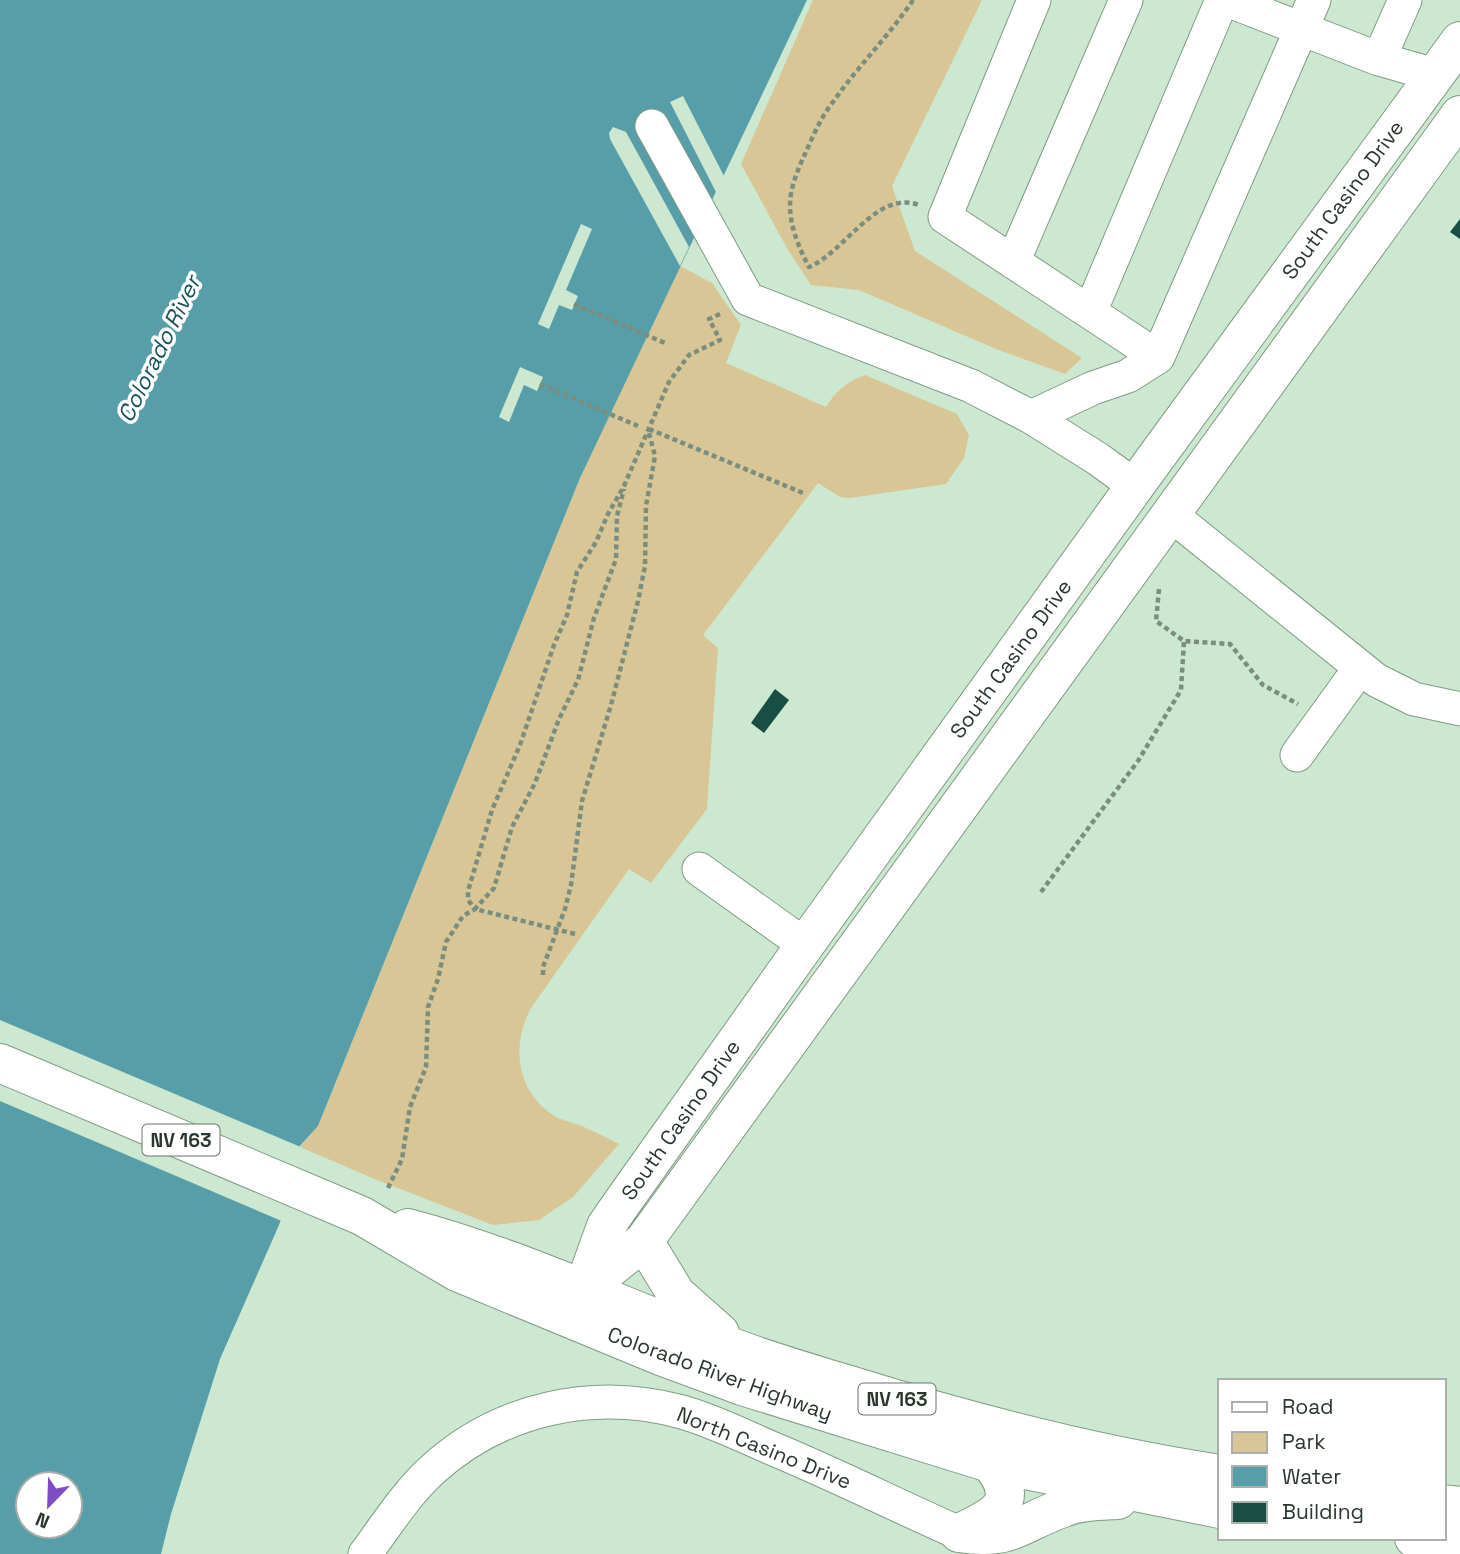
<svg xmlns="http://www.w3.org/2000/svg" width="1460" height="1554" font-family="'Space Grotesk',sans-serif">
	<style>
		.green { fill: #d9c696 }
		.water { fill: #589ea9; fill-rule: evenodd }
		.pier { fill: #cde8d0 }
		.building { fill: #194e44 }
		.lines { fill: none; stroke-linecap: round; stroke-linejoin: round }
		.minor-casing { stroke: #819b85; stroke-width: 35 }
		.major-casing { stroke: #819b85; stroke-width: 40 }
		.highway-casing { stroke: #819b85; stroke-width: 40 }
		.path { stroke: #7b8e7e; stroke-width: 4.5; stroke-dasharray: 5 3.5; stroke-linecap: butt }
		.minor { stroke: #fff; stroke-width: 33 }
		.major { stroke: #fff; stroke-width: 38 }
		.highway { stroke: #fff; stroke-width: 38 }
		.labels { text-anchor: middle; stroke-width: 7; stroke-linejoin: round; paint-order: stroke }
		.shield { fill: #fff; stroke: #6b726c; stroke-width: 2 }
		.shield-label { font-size: 19px; font-weight: bold; fill: #2b362d }
		.street-label { font-size: 21px; fill: #2b362d; stroke: #fff }
		.water-label { font-size: 23px; font-style: italic; fill: #17545d; stroke: #fff }
	</style>
	<rect width="100%" height="100%" fill="#cde8d0"/>
	<path class="green" d="M813,0H982L892,186L915,251L1082,358L1065,374L996,349L859,290L811,285L788,250L741,164Z
		M680,266L712,283L741,325L726,363L826,407C835,392 847,381 865,375L957,414L969,435L964,458L946,484L850,498L840,497L818,483L703,635L718,648L707,809L651,883L629,869L531,1008C510,1047 517,1095 558,1118C567,1122 576,1123 584,1127C596,1132 607,1138 619,1144L573,1197L539,1220L493,1225L377,1180L300,1147L318,1126L580,478Z"/>
	<path class="water" d="M0,0H807L580,478L318,1126L299,1147L293,1187L279,1225L220,1359L171,1514L161,1554H0ZM28,1484H70V1526H28Z"/>
	<path class="pier" d="M683,96L726,180L718,196L670,102Z
		M613,127L626,132L689,247L680,266L610,139L609,133Z
		M581,224L592,229L566,290L578,296L572,310L559,305L549,329L538,324Z
		M520,367L543,377L537,391L524,385L509,422L499,417Z
		M0,1020L303,1148L296,1188L284,1222L0,1101Z"/>
	<path class="building" d="M1460,219V239L1450,232Z
		M775,689L789,700L764,733L751,723Z"/>
	<g class="lines">
		<g class="minor-casing">
			<path id="minor" d="M1034,0L945,217L1158,357
				M1227,0L1379,59L1435,75
				M1379,59L1405,0
				M652,126L748,299L971,386L1031,417L1098,459L1135,486
				M1013,262L1126,0
				M1090,312L1222,0
				M1031,417L1093,388L1128,376L1158,357L1314,0
				M1170,514L1376,680L1414,699L1460,709
				M1297,755L1360,668
				M699,869L805,945
				M365,1554C386,1526 405,1495 431,1471C499,1408 594,1388 682,1412C714,1421 745,1437 776,1450C838,1476 898,1506 959,1533"/>
		</g>
		<g class="major-casing">
			<path id="major" d="M583,1290L644,1241L1460,115
				M567,1316L583,1290L606,1226L624,1200L805,945L1135,486L1460,41"/>
		</g>
		<g class="highway-casing">
			<path id="highway" d="M0,1063L362,1216L457,1272L663,1357L742,1386L990,1463L1220,1509
				M408,1228C522,1258 629,1311 740,1350C775,1363 810,1373 846,1384C968,1422 1093,1455 1220,1474
				M644,1241L676,1294L720,1333
				M1444,1504L1460,1506
				M959,1533C1013,1541 1018,1524 1063,1508C1080,1501 1100,1501 1118,1500
				M959,1533C996,1516 1023,1503 990,1463
				M1414,1538L1460,1544"/>
		</g>
		<path class="path" d="M913,0C889,36 858,66 833,102C821,117 813,136 805,154C798,169 790,188 790,205C790,227 799,248 809,267C845,252 877,189 919,205
			M574,304L665,343
			M540,384L638,426
			M649,429L803,493
			M1159,589L1156,621L1184,641L1230,644L1263,685L1298,704
			M1041,892L1138,761L1181,690L1184,641
			M575,934L475,909L494,888L512,827L535,783L559,719L578,680L594,618L616,559L617,516L624,489
			M543,975V967L565,909L571,885L582,801L611,705L638,601L645,566L646,506L655,456L648,429
			M388,1188L402,1159L410,1107L426,1067L428,1007L438,979L446,942L463,916L475,909L468,900V891L492,810L520,745L554,645L567,615L577,572L596,542L608,514L624,486L669,382L689,355L720,340L709,319L722,313"/>
		<use href="#minor" class="minor"/>
		<use href="#major" class="major"/>
		<use href="#highway" class="highway"/>
	</g>
	<g class="labels">
		<g class="shield">
			<rect x="142.5" y="1124.5" width="77" height="31" rx="5"/>
			<rect x="858.5" y="1383.5" width="77" height="31" rx="5"/>
		</g>
		<g class="shield-label">
			<text x="181" y="1147">NV 163</text>
			<text x="897" y="1406">NV 163</text>
		</g>
		<g class="street-label">
			<text transform="translate(1343 200) rotate(-54)" y="7">South Casino Drive</text>
			<text transform="translate(1011 659) rotate(-54)" y="7">South Casino Drive</text>
			<text transform="translate(681 1120) rotate(-55)" y="7">South Casino Drive</text>
			<text transform="translate(720 1374) rotate(20)" y="7">Colorado River Highway</text>
			<text transform="translate(764 1448) rotate(22)" y="7">North Casino Drive</text>
		</g>
		<g class="water-label">
			<text transform="translate(159 349) rotate(-64)" y="8">Colorado River</text>
		</g>
	</g>
	<rect x="1218" y="1379" width="228" height="161" fill="#ffffff" stroke="#aaafab" stroke-width="2"/>
	<rect x="1232" y="1402" width="35" height="10" fill="#ffffff" stroke="#aaafab" stroke-width="2"/>
	<text x="1282" y="1414" font-size="21" fill="#2b362d">Road</text>
	<rect x="1232" y="1432" width="35" height="21" fill="#d9c696" stroke="#aaafab" stroke-width="2"/>
	<text x="1282" y="1449" font-size="21" fill="#2b362d">Park</text>
	<rect x="1232" y="1466" width="35" height="21" fill="#589ea9" stroke="#aaafab" stroke-width="2"/>
	<text x="1282" y="1484" font-size="21" fill="#2b362d">Water</text>
	<rect x="1232" y="1502" width="35" height="21" fill="#194e44" stroke="#aaafab" stroke-width="2"/>
	<text x="1282" y="1519" font-size="21" fill="#2b362d">Building</text>
	<g transform="translate(49 1505) rotate(203)"><circle r="33" fill="#ffffff" stroke="#aaafab" stroke-width="2"/>
	<path d="M0-5L12 26L0 18L-12 26Z" fill="#7e4dc5"/>
	<text y="-10" font-size="19" font-weight="bold" text-anchor="middle" fill="#2b362d">N</text>
	</g>
</svg>
